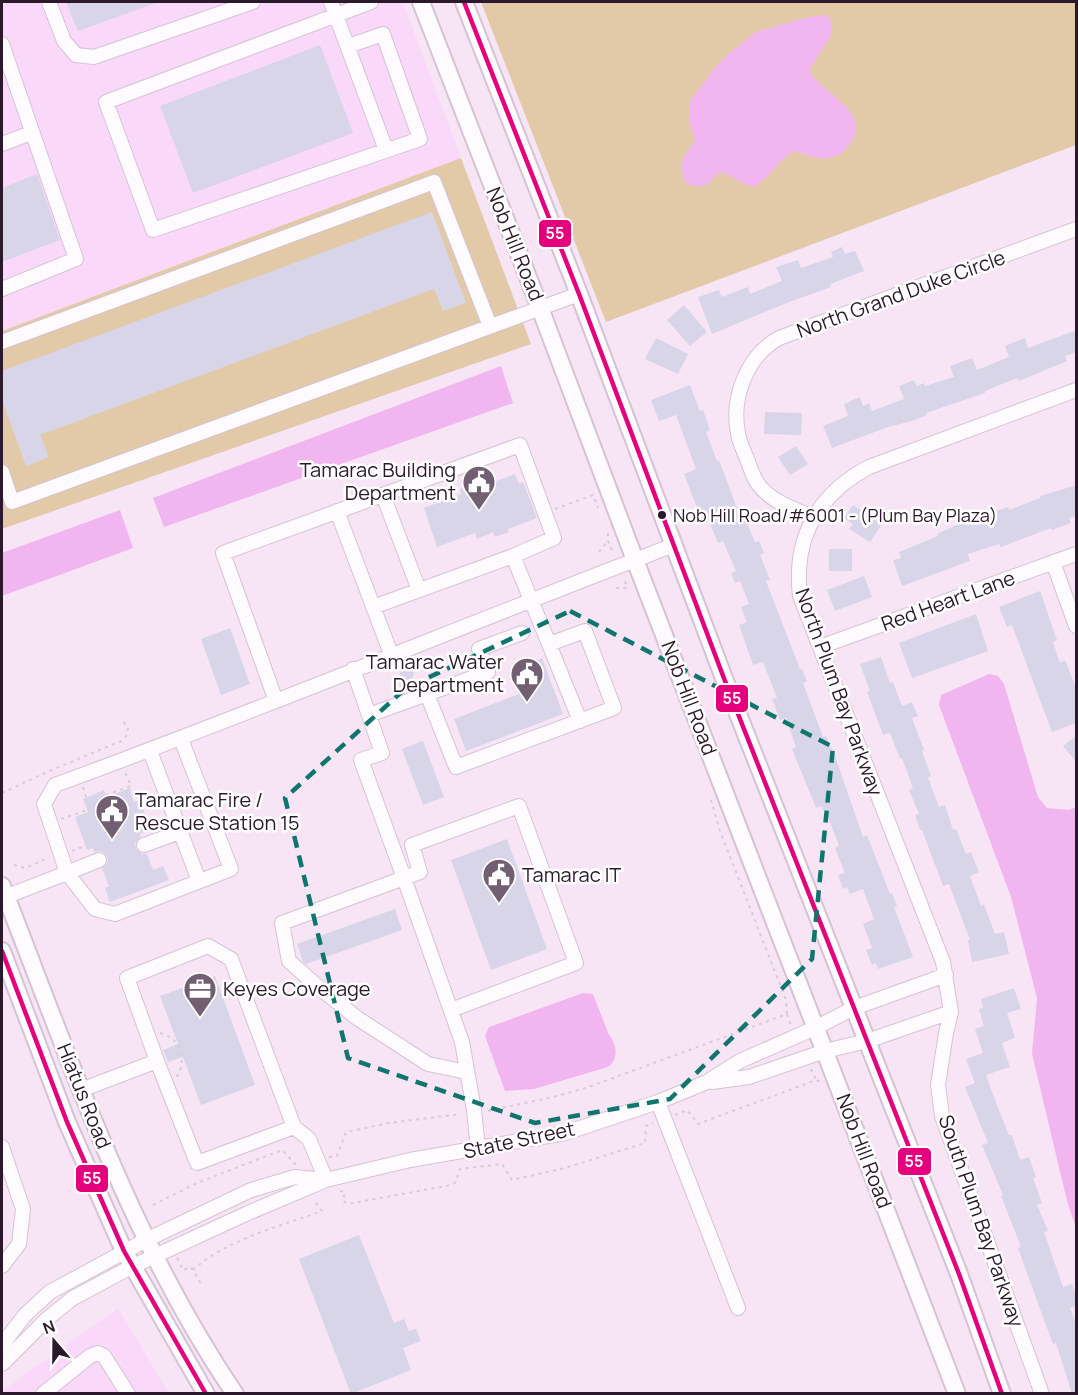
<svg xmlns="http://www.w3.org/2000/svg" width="1078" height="1395" font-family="Manrope,sans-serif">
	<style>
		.built { fill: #fad8f9 }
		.green { fill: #e2c9a8 }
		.water { fill: #f1b6f0 }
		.building { fill: #d8d5e8 }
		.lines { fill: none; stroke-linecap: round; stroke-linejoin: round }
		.minor-casing { stroke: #d5c3d4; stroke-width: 16 }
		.major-casing { stroke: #d5c3d4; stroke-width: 20 }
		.path { stroke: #d4ced4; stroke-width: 2; stroke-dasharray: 3 4.5; stroke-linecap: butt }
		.minor { stroke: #fefbfe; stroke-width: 14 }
		.major { stroke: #fefbfe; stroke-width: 16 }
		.bus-1-casing { stroke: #fff; stroke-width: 9 }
		.bus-1 { stroke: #e5007d; stroke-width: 4.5 }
		.marked { fill: none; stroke: #0f766e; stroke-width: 4.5; stroke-dasharray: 12 8; stroke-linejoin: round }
		.bus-dot { fill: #2b182b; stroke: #fff; stroke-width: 2 }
		.labels { text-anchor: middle; stroke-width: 5; stroke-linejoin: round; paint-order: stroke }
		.bus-label { font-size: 18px; fill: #2b182b; stroke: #fff; text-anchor: start }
		.street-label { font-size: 20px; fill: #2b182b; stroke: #fff }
		.poi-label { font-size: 20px; fill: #2b182b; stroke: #fff; text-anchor: start }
		.line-badge { stroke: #fff; stroke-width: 2 }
		.badge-label { font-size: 16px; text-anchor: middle; font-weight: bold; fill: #fff }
	</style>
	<rect width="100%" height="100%" fill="#f7e5f6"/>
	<path class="built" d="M2,2H403L461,158L2,331Z
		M118,1308L169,1393L2,1394V1391Z"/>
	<path class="green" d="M481,2H1076V145L606,322Z
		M461,158L531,344L2,529V331Z"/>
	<path class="water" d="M827,15L832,23L831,36L809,70C817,89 856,104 856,127C856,133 854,140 850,144C835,165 816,159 795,151C776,161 770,179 753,187C740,183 732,175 719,172L708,184L697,187L684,182L681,162L695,140L689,122L690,101L718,64L732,51L756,32L809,17Z
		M501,366L513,403L164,527L153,498Z
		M120,510L133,548L2,596V553Z
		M989,674L998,676L1004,684L1038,797L1047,808L1069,810L1076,807V1228L1067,1201L1032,1054L1037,998L1011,897L939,705L941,695Z
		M583,993L593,994L609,1035C617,1044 619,1059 608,1067L534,1089L505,1091L485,1036L489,1027Z"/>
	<path class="building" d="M66,2H155L156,3L78,31Z
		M320,45L353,133L193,193L160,106Z
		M37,174L60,240L2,262V188Z
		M432,212L466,303L443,311L434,289L40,435L49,457L26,466L2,400V371Z
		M842,247L845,254L855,251L864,271L830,284L831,287L784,304L712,334L698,297L719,290L722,297L748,287L750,294L782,281L776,267L798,260L801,268L833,257L831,252Z
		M684,305L707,332L690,346L667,320Z
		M1077,330V352L1065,356L1067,361L1019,381L1017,378L985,391V393L926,413L927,415L912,421L888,427L832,448L823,426L848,416L844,404L860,397L863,406L869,403L872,411L904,399L899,386L914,380L917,386L924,383L925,386L954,377L950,366L972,358L977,370L1009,357L1005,346L1025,338L1028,348Z
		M656,338L688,354L678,374L645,359Z
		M690,385L700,411L703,410L710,430L706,432L717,461L719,460L738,511L741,509L755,542L759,541L764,553L760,555L770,580L766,581L800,669H802L807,681L803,683L823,737L826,736L835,756L863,837L867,835L890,894L892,893L897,906L894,907L913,957L878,969L876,963L872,965L866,950L872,948L863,924L874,919L863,889L850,894L847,887L843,889L838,875L845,873L835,848L839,846L828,817H826L822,806L816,808L792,749L796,747L786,718L780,720L772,699L777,698L763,662L753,665L739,625L747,622L741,607L749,604L740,581L735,583L731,573L736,571L723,541L718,543L707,517L702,519L692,495L684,474L696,469L676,415L659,421L651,400Z
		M765,412L802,413L801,435L764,434Z
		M796,446L808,464L790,475L778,457Z
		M515,474L519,484L523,482L537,518L508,529L509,532L495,537L493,532L477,539L475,533L437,547L424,508L461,494L460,489L476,483L478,488Z
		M1077,485V516L1069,518L1071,523L1052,530L1051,528L1001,547L999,544L968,554L970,561L902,586L893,560L901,558L899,552L938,536L937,534L963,522L1008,507L1009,510L1040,498V496Z
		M853,505L882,524L870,542L849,529L853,524L844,518Z
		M829,549H852V571H829Z
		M864,576L872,597L835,611L827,590Z
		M1040,591L1057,640L1053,642L1060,663L1065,660L1077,690V723L1052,732L1012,625L1007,627L999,607Z
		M976,614L988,651L912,678L899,643Z
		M230,628L250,684L221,695L201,639Z
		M881,657L890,683L893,682L902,706L912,702L918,716L912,718L924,750L922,751L931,776L928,778L939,807L945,805L953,830L956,829L966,854L971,852L979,872L970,876L981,906L984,904L995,934L1004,932L1009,954L972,962L968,940H970L949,884L943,886L922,830H920L915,815L919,814L909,790L913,788L902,758L900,759L890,733L883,735L867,692L870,691L860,664Z
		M542,658L563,714L466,751L454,719L524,692L515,669Z
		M403,662L416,665L411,685L398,681Z
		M1077,735V763L1063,746Z
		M423,741L444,797L423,805L402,749Z
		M130,788L134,802L140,800L151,830L140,834L141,837L135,843L136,849L142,854H147L153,870L163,866L169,880L110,902L105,888L109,886L102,868L108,862L107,856L101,851L94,852L93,848L87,850L75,817L88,812L83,799L104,790L107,797Z
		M507,839L547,949L491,970L451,860Z
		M395,909L402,930L306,964L303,962L297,944Z
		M215,976L255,1085L201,1105L183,1057L168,1062L163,1050L178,1044L160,996Z
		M1014,988L1021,1009L1007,1013L1015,1038L1002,1043L1010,1067L986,1075L998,1108L1009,1135H1012L1020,1160L1029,1157L1036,1177L1033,1178L1042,1203L1037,1205L1048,1231L1044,1232L1063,1287L1072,1284L1077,1297V1305L1070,1308L1077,1326V1394H1072L1056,1343L1053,1344L1044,1320L1018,1248L1021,1247L1001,1196L1003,1195L982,1145L988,1143L965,1087L975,1083L966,1059L983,1053L975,1029L984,1026L979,1009L983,1008L981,999Z
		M359,1235L394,1323L404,1319L409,1331L416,1329L421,1341L403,1348L411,1370L351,1394L299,1259Z"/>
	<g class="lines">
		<g class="minor-casing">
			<path id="minor" d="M49,2L64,41L76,55L94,57L253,2
				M331,2L386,150
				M2,44L76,259L2,289
				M348,46L383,34L420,139L153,230L106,102L371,2
				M2,144L31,133
				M2,342L434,182L490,326
				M2,472L12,502L579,294
				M383,495L419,590
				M337,511L391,654
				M813,517C794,509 771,502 758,484C753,477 750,467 747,459C744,451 739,442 738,433C731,397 747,356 779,338L1076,229
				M1053,562L1076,626
				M373,607L513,556
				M549,644L580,721
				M820,647L1076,554
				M353,669L382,753L361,760L404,878L420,872L412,845L519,806L576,963L451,1010
				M276,701L223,553L520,445L554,538L513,556L549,644L585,631L614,708L456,767L427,694
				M369,715L488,672L479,649L522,633
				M150,751L199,881
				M144,845L180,832
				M99,860L67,873L95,909L115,914L231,869L181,739
				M2,898L67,873L44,804L55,785C263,709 467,624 674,545
				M157,1061L197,1163L294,1127
				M467,1072L428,1064L357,1018L316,985L289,961L282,923L404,878L462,1042L474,1110L478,1149
				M712,1082L749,1077L825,1051L867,1041L951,1012
				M81,1090L157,1061L127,978L208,946L231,959L294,1127L309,1139L326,1180
				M658,1102L738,1308
				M2,1147L23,1209L19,1244L2,1266
				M2,1345L25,1315L50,1292L146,1240L251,1190L295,1177L324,1180
				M2,1364L47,1319L73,1298L133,1266L248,1213L326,1180L410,1160L565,1133L658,1102L707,1082L740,1061L815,1028L854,1008L946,975
				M43,1394L90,1356L98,1353L104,1356L128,1394
				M1042,1394L942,1116L938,1085L946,1033L951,1012L943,962L800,596C793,538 818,494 869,467L1076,390"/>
		</g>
		<g class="major-casing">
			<path id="major" d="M421,2L540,308L635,560L957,1394
				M464,2L579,294L725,681L959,1274L1002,1394
				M2,886C70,1059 129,1238 235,1394
				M2,951L67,1122L124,1251L206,1394"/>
		</g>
		<path class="path" d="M555,509L593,495L598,508
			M608,533V541L613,553
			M599,552L608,541
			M616,588H627L624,578
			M83,787L86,797
			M2,793L47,772L121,741L127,735L128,728L122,720
			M106,795L131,786L125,772
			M61,819L87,810
			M72,851L85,846
			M14,865L25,868L48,858
			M787,1014L791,1025
			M160,1033C181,1038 188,1060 176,1078
			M811,1069L816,1080
			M488,1111L553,1097L586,1088L787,1014L786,1000L720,831L710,797
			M675,1115L687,1110L698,1124L816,1080L821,1082
			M329,1157L337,1156L346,1132L389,1123L461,1114
			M340,1191L345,1192L343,1201L348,1204L451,1185L456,1182L460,1169L502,1164L512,1180L565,1168L645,1143L646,1126L653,1123
			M153,1205L197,1183L282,1150L296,1165
			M177,1258L183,1270L191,1267L201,1284
			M193,1270C225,1240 281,1226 322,1211L315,1202L316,1200"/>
		<use href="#minor" class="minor"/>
		<use href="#major" class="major"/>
		<g class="bus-1-casing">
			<path id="bus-1" d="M464,2L579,294L725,681L959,1274L1002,1394
				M2,951L67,1122L124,1251L206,1394"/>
		</g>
		<use href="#bus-1" class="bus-1"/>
	</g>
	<path class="marked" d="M570,611L833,747L812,959L670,1099L535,1123L348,1058L285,798L406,688Z"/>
	<defs>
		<g id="civic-pin" transform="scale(1.725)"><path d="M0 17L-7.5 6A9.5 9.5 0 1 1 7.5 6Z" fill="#726072" stroke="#fff"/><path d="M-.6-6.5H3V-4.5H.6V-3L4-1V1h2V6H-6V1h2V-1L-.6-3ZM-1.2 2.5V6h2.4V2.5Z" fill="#fff"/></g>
		<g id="office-pin" transform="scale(1.725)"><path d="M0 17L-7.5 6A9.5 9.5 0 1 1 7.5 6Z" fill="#726072" stroke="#fff"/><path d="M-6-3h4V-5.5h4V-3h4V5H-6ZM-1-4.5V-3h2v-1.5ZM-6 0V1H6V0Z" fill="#fff"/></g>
	</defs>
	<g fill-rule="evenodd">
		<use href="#civic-pin" x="479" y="482"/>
		<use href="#civic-pin" x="527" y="674"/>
		<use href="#civic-pin" x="112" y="811"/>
		<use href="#civic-pin" x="499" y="875"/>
		<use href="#office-pin" x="200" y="989"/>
	</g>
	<circle class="bus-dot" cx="662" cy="515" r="5"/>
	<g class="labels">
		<g class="bus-label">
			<text x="673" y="522">Nob Hill Road/#6001 - (Plum Bay Plaza)</text>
		</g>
		<g class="street-label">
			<text transform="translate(515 244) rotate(68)" y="7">Nob Hill Road</text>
			<text transform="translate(901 294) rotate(-20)" y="7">North Grand Duke Circle</text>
			<text transform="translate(948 601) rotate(-20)" y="7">Red Heart Lane</text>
			<text transform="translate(839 692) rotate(70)" y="7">North Plum Bay Parkway</text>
			<text transform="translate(689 698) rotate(69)" y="7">Nob Hill Road</text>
			<text transform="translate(84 1096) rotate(68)" y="7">Hiatus Road</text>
			<text transform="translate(519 1140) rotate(-12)" y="7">State Street</text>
			<text transform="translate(864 1151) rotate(69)" y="7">Nob Hill Road</text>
			<text transform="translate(981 1221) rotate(71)" y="7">South Plum Bay Parkway</text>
		</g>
		<g class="poi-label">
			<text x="456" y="477" text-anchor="end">Tamarac Building<tspan x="456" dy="23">Department</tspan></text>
			<text x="504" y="669" text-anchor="end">Tamarac Water<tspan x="504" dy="23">Department</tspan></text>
			<text x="135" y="807">Tamarac Fire /<tspan x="135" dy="23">Rescue Station 15</tspan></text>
			<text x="522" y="882">Tamarac IT</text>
			<text x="223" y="996">Keyes Coverage</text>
		</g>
	</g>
	<g class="line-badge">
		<rect x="538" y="219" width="34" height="29" rx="6" fill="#e5007d"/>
		<rect x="715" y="684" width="34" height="29" rx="6" fill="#e5007d"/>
		<rect x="897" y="1147" width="35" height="29" rx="6" fill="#e5007d"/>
		<rect x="75" y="1164" width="34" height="29" rx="6" fill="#e5007d"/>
	</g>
	<g class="badge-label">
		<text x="555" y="239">55</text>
		<text x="732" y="704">55</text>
		<text x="914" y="1167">55</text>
		<text x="92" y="1184">55</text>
	</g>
	<rect width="1078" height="1395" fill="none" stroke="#2b182b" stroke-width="6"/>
	<g transform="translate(54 1341) rotate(340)" stroke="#ffffff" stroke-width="4.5" paint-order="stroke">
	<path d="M0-4.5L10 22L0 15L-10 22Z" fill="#2b182b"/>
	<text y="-9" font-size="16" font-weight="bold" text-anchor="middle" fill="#2b182b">N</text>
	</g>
</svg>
